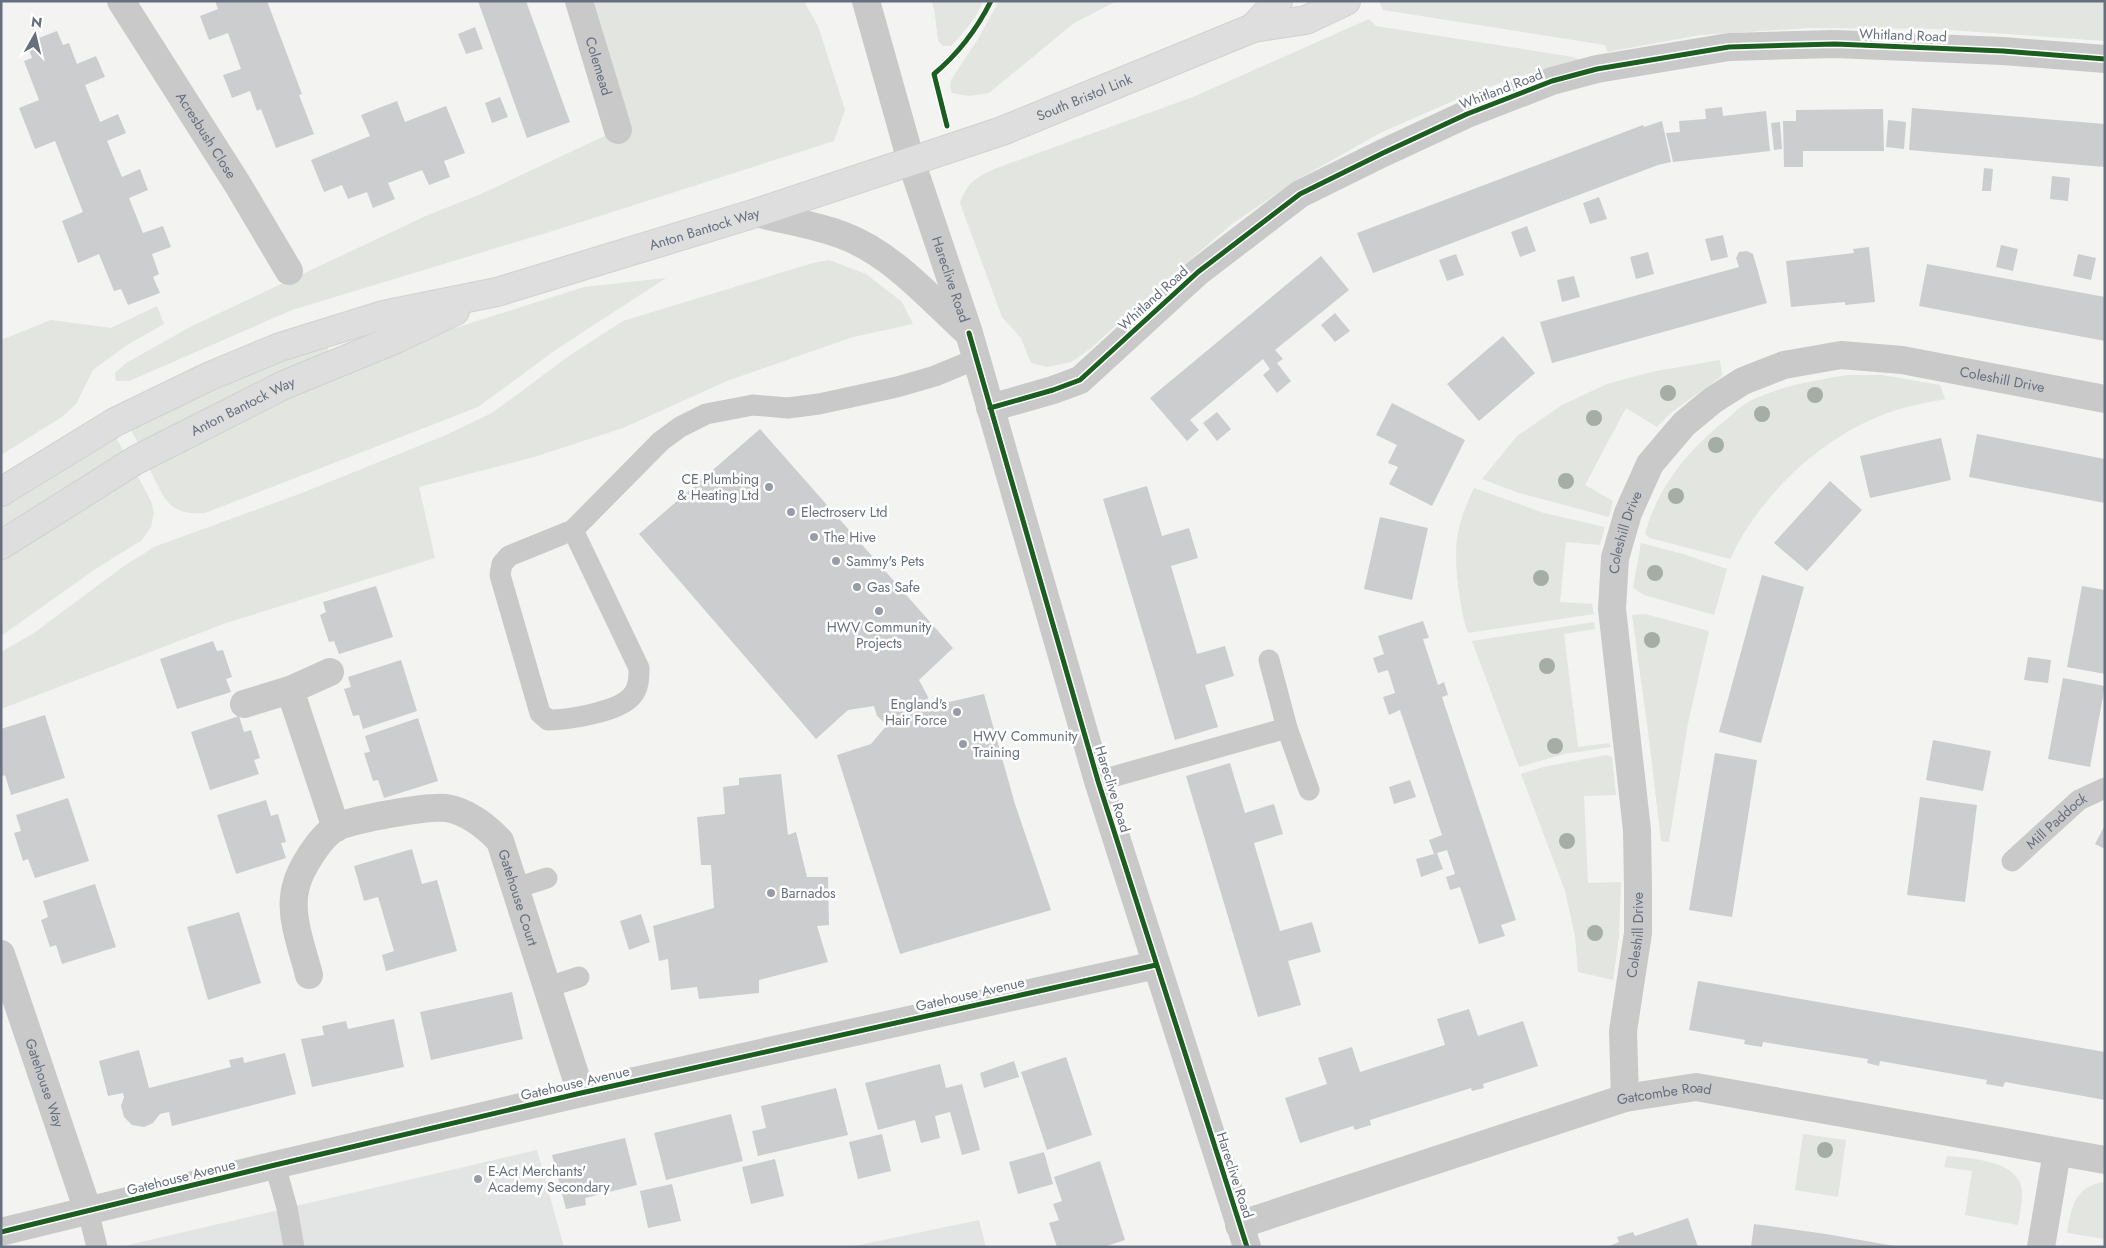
<svg xmlns="http://www.w3.org/2000/svg" width="2106" height="1248" font-family="Jost,sans-serif">
	<style>
		.built { fill: #e3e4e4 }
		.green { fill: #e2e5e0 }
		.building { fill: #cccdce }
		.lines { fill: none; stroke-linecap: round; stroke-linejoin: round }
		.highway-casing { stroke: #d0d1d1; stroke-width: 30 }
		.lane { stroke: #c9c9ca; stroke-width: 21 }
		.street { stroke: #c9c9ca; stroke-width: 28 }
		.highway { stroke: #dedede; stroke-width: 28 }
		.cycleway-casing { stroke: #fff; stroke-width: 8 }
		.cycleway { stroke: #1b5e20; stroke-width: 5 }
		.tree { fill: #a4aea4 }
		.poi-dot { fill: #979da7; stroke: #fff; stroke-width: 2 }
		.labels { text-anchor: middle; stroke-width: 5; stroke-linejoin: round; paint-order: stroke }
		.street-label { font-size: 14px; fill: #666f7e; stroke: #fff }
		.poi-label { font-size: 14px; fill: #666f7e; stroke: #fff; text-anchor: start }
	</style>
	<rect width="100%" height="100%" fill="#f3f3f2"/>
	<path class="built" d="M537,1150L564,1247H120Z
		M979,1220L986,1247H850Z"/>
	<path class="green" d="M594,1H804L818,26L845,110L834,141L559,229L292,310L129,381H116L115,373L126,363L192,326L428,215L481,194L630,124Z
		M932,1H983C976,19 964,32 951,46H943L938,41L935,14Z
		M999,1H1117L1074,23L989,93L969,96L952,93L950,86L951,80L978,39Z
		M1379,1H2105V41L1936,29L1809,28L1700,35L1607,52L1605,45L1383,10Z
		M1369,19L1376,26L1573,57L1580,60L1513,78L1453,101L1380,133L1295,181L1232,224L1163,283L1089,350L1071,362L1047,367L1031,363L1021,338L1002,317L960,203C967,183 975,178 994,169L1193,97Z
		M829,260L866,274L902,302L913,324L853,337L727,381L623,428L534,457L419,487L435,558L226,623L1,709V652L34,633L124,566L154,547L302,493L446,435L492,413L569,356L623,321L813,263Z
		M666,278L557,349L478,407L205,513C166,516 164,496 148,466L260,408L430,336L584,287Z
		M157,306L164,324L127,345L93,370L76,404L62,417L1,455V340L51,320L111,328Z
		M327,345L329,353L139,445L130,428L256,369Z
		M1720,360L1722,376L1672,412L1657,427L1626,408L1585,485L1613,501L1609,517L1519,493L1482,479L1517,436L1562,405L1607,384L1651,372Z
		M1847,375H1882L1940,385L1945,399C1924,403 1902,407 1882,415C1817,441 1760,496 1730,559L1650,538L1645,534C1658,486 1689,449 1727,419C1734,413 1741,406 1748,402C1779,386 1813,381 1847,375Z
		M116,437L125,454L1,528V506Z
		M136,473L151,501L154,513L151,527L142,540L94,570L1,636V556Z
		M1474,488L1544,513L1605,527L1600,545L1566,542L1560,602L1592,604L1594,614L1468,633C1459,607 1453,559 1458,532C1462,516 1467,502 1474,488Z
		M1641,543L1683,554L1727,569L1714,615L1644,595L1633,588Z
		M1645,614L1709,631L1688,723L1669,842L1661,841L1649,739L1632,615Z
		M1594,622L1595,629L1564,634L1578,747L1609,743L1611,747L1564,754L1519,767L1472,641Z
		M1606,755L1612,757L1616,795L1584,796L1588,883L1621,882L1619,937L1613,980L1578,972L1575,936L1565,891L1521,774L1543,767Z
		M1803,1134L1846,1140L1838,1197L1795,1190Z
		M1947,1156C1968,1158 2013,1160 2021,1185C2024,1197 2020,1213 2018,1225L1965,1215L1972,1171L1944,1167Z
		M2105,1182V1239L2067,1233C2071,1208 2075,1185 2105,1182Z"/>
	<path class="building" d="M215,1H267L302,94L299,95L314,134L276,148L261,109L257,111L250,91L232,98L223,75L241,69L228,33L209,40L200,16L218,9Z
		M478,1H526L570,122L527,138Z
		M475,27L483,49L466,54L458,34Z
		M57,31L63,45L69,43L77,64L96,56L105,77L85,85L100,122L118,114L126,133L107,141L122,177L140,169L148,190L129,198L143,233L163,226L171,247L152,254L159,274L153,277L160,293L128,305L121,289L114,291L99,254L78,263L62,221L83,212L55,141L35,149L19,108L39,100L24,61L32,58L26,43Z
		M500,97L508,117L492,123L485,103Z
		M397,101L405,122L446,106L465,153L444,161L450,177L429,185L422,170L388,183L395,199L373,208L367,192L348,199L342,185L324,192L311,160L370,136L361,115Z
		M1722,107L1723,116L1766,111L1770,151L1673,162L1666,133L1680,132L1679,121L1706,119L1705,109Z
		M1912,108L2105,124V167L1909,150Z
		M1883,109L1884,151H1803V167H1784L1783,121H1796V110Z
		M1888,120L1906,122L1904,149L1886,147Z
		M1662,121L1671,162L1658,165L1373,273L1357,233L1643,125L1644,127Z
		M1780,122L1782,149L1774,150L1771,123Z
		M1984,168L1993,169L1991,191H1982Z
		M2052,176L2070,178L2068,201L2050,199Z
		M1599,197L1607,219L1590,224L1583,203Z
		M1527,226L1536,251L1520,257L1511,232Z
		M1723,235L1728,257L1711,261L1705,239Z
		M2001,245L2018,249L2013,271L1996,267Z
		M1869,247L1875,302L1845,305V302L1791,307L1786,261L1854,253L1853,249Z
		M1747,251L1753,254L1767,303L1552,363L1540,322L1739,267L1736,258L1739,252Z
		M1648,252L1654,274L1636,279L1630,257Z
		M1456,254L1464,275L1447,281L1439,260Z
		M2078,254L2096,258L2091,280L2073,276Z
		M1321,256L1349,290L1275,350L1283,359L1277,363L1291,381L1277,393L1263,375L1270,369L1263,359L1190,420L1199,430L1187,441L1150,398Z
		M1927,264L2105,297V341L1919,306Z
		M1574,276L1580,297L1562,302L1557,280Z
		M1335,313L1350,331L1335,342L1321,325Z
		M1503,336L1535,373L1479,421L1447,384Z
		M1392,403L1465,440L1432,506L1389,484L1398,467L1388,463L1397,445L1376,435Z
		M1217,412L1231,429L1217,441L1203,423Z
		M760,429L953,648L919,680L928,697L927,707L984,694L1015,804L1051,910L900,954L837,755L871,744L887,725L877,716L874,706L848,710L816,739L639,534Z
		M1977,434L2105,459V503L1969,477Z
		M1941,438L1951,480L1870,498L1860,456Z
		M1830,481L1862,510L1807,571L1774,543Z
		M1147,486L1162,536L1189,528L1198,558L1171,566L1197,654L1225,646L1234,676L1205,685L1218,727L1175,740L1103,499Z
		M1380,517L1428,528L1412,600L1364,589Z
		M1762,575L1804,587L1761,743L1719,732Z
		M376,586L393,637L339,654L334,641L329,642L320,615L326,612L323,602Z
		M2082,586L2105,590V674L2067,667Z
		M1423,621L1429,638L1423,639L1438,685L1444,682L1448,695L1442,697L1516,920L1501,925L1505,936L1479,944L1460,887L1450,890L1446,877L1455,874L1447,850L1437,853L1443,869L1421,877L1416,859L1434,854L1429,840L1442,835L1400,710L1389,715L1383,697L1395,693L1388,670L1378,673L1373,658L1384,654L1378,636Z
		M213,641L217,651L223,650L232,677L226,679L231,692L177,709L160,659Z
		M2028,657L2051,660L2048,683L2024,680Z
		M401,660L417,711L363,729L359,715L353,716L344,689L351,687L348,677Z
		M2063,678L2105,686L2090,767L2048,759Z
		M45,715L65,778L11,795L5,775L1,777V729Z
		M239,716L244,732L251,730L260,758L254,760L259,774L210,790L191,732Z
		M418,718L438,781L384,798L378,780L373,781L364,753L370,752L365,736Z
		M1933,740L1991,751L1983,791L1926,780Z
		M1715,753L1757,760L1732,917L1689,910Z
		M1230,763L1245,813L1274,804L1283,834L1254,843L1280,931L1312,922L1321,952L1288,961L1301,1005L1258,1017L1186,776Z
		M781,774L788,835L796,832L807,877H828L829,925L817,926L828,962L759,980V993L699,999L697,987L671,990L668,959L659,961L653,926L714,908L711,865H701L697,817L725,814L723,787L739,785V778Z
		M1410,780L1416,797L1394,804L1389,787Z
		M1920,797L1977,805L1965,902L1907,895Z
		M68,798L89,861L35,878L28,859L23,861L14,833L21,831L16,815Z
		M266,800L271,816L278,814L286,842L281,843L286,858L236,874L217,815Z
		M2105,825V849L2095,844Z
		M412,849L422,884L437,880L457,951L386,971L382,955L394,951L378,897L364,901L354,866Z
		M95,884L116,947L62,964L56,945L50,947L41,920L48,917L43,901Z
		M239,912L261,983L208,1000L187,927Z
		M641,914L650,942L629,950L620,921Z
		M1698,981L2105,1052V1100L2005,1082L2003,1087L1986,1084L1987,1080L1880,1061L1879,1066L1867,1063L1868,1059L1763,1042L1762,1047L1744,1044L1745,1040L1689,1030Z
		M512,992L523,1039L431,1060L420,1012Z
		M1469,1009L1478,1036L1523,1021L1538,1066L1483,1084L1484,1088L1472,1091L1471,1088L1370,1120L1371,1125L1355,1130L1353,1126L1300,1143L1285,1098L1327,1084L1318,1058L1352,1047L1360,1072L1445,1045L1437,1019Z
		M394,1019L404,1067L312,1087L301,1039L324,1035L322,1026L346,1021L348,1029Z
		M139,1050L149,1088L231,1067L229,1060L243,1057L244,1063L285,1053L296,1094L172,1126L169,1112L160,1114L153,1123L144,1127L132,1125L124,1117L121,1106L124,1097L123,1093L108,1096L99,1061Z
		M1066,1057L1092,1135L1047,1150L1021,1072Z
		M1014,1061L1019,1077L984,1088L980,1073Z
		M940,1064L946,1088L962,1084L980,1150L962,1155L950,1112L935,1116L940,1138L921,1143L915,1120L878,1130L865,1083Z
		M836,1088L848,1135L758,1156L752,1131L766,1128L761,1106Z
		M731,1114L743,1161L666,1180L654,1133Z
		M882,1134L891,1171L858,1179L849,1142Z
		M625,1138L637,1185L585,1198L586,1205L566,1209L552,1155Z
		M1044,1152L1053,1184L1018,1194L1009,1162Z
		M775,1159L784,1196L751,1204L742,1167Z
		M1100,1161L1125,1240L1104,1247H1057L1049,1223L1059,1220L1053,1204L1062,1201L1054,1177Z
		M672,1184L681,1221L648,1228L640,1191Z
		M1688,1218L1698,1247H1607L1619,1242L1617,1237L1633,1232L1635,1236Z
		M1754,1224L1826,1234L1900,1247H1751Z"/>
	<g class="lines">
		<g class="highway-casing">
			<g id="highway">
				<path d="M1253,28L1278,1"/>
				<path id="s9" d="M1,492L115,422L210,376L280,347L383,315L497,292L756,213L1002,131L1253,28L1306,20L1346,1"/>
				<path id="s10" d="M1,545L136,460L284,385L396,339L455,311"/>
			</g>
		</g>
		<g class="lane">
			<path d="M573,530L509,556L502,564L500,575L540,713L548,720C568,720 617,712 631,697C639,689 639,678 639,668L573,530L661,441L680,427L706,414L753,405L788,408L819,404L897,387L935,376L976,359"/>
			<path d="M1269,660L1287,728L1309,790"/>
			<path d="M1098,781L1287,728"/>
			<path id="s1" d="M2012,861L2079,800L2105,788"/>
			<path d="M516,888L547,878"/>
			<path d="M548,987L579,977"/>
			<path d="M275,1165L287,1208L294,1247"/>
			<path d="M88,1211L97,1247"/>
		</g>
		<g class="street">
			<path id="s2" d="M121,1L238,185L289,271"/>
			<path id="s3" d="M579,1L618,130"/>
			<path id="s4" d="M866,1L911,161L969,333L1098,781L1247,1247"/>
			<path d="M756,213C783,220 816,225 842,235C891,253 928,296 966,331"/>
			<path d="M990,408L1053,390L1080,380L1198,272L1300,194L1383,153L1467,114L1552,81L1597,69L1729,47L1835,44L2003,51L2105,59"/>
			<path d="M290,690L336,828"/>
			<path d="M244,704L290,690L330,672"/>
			<path id="s5" d="M1,954L88,1211"/>
			<path id="s6" d="M309,975C302,947 288,914 296,886C300,869 321,835 337,827C355,819 426,806 446,808C467,811 487,827 500,841L581,1093"/>
			<path id="s7" d="M1625,1098L1623,1031L1638,933V888L1637,830L1612,609L1615,558L1628,513L1650,464L1684,424L1713,400L1743,381L1784,365L1841,355L1902,360L2105,399"/>
			<path id="s8" d="M1239,1225L1625,1098L1696,1087L2105,1160"/>
			<path d="M1,1232L275,1165L581,1093L1156,965"/>
			<path d="M2041,1247L2057,1152"/>
		</g>
		<use href="#highway" class="highway"/>
		<g class="cycleway-casing">
			<path id="cycleway" d="M947,126L934,74C958,54 977,29 991,1
				M969,333L1098,781L1247,1247
				M990,408L1053,390L1080,380L1198,272L1300,194L1383,153L1467,114L1552,81L1597,69L1729,47L1835,44L2003,51L2105,59
				M1,1232L275,1165L581,1093L1156,965"/>
		</g>
		<use href="#cycleway" class="cycleway"/>
	</g>
	<g class="tree">
		<circle cx="1668" cy="393" r="8"/>
		<circle cx="1815" cy="395" r="8"/>
		<circle cx="1762" cy="414" r="8"/>
		<circle cx="1594" cy="418" r="8"/>
		<circle cx="1716" cy="445" r="8"/>
		<circle cx="1566" cy="481" r="8"/>
		<circle cx="1676" cy="496" r="8"/>
		<circle cx="1655" cy="573" r="8"/>
		<circle cx="1541" cy="578" r="8"/>
		<circle cx="1652" cy="640" r="8"/>
		<circle cx="1547" cy="666" r="8"/>
		<circle cx="1555" cy="746" r="8"/>
		<circle cx="1567" cy="841" r="8"/>
		<circle cx="1595" cy="933" r="8"/>
		<circle cx="1825" cy="1150" r="8"/>
	</g>
	<g class="poi-dot">
		<circle cx="769" cy="487" r="5"/>
		<circle cx="791" cy="512" r="5"/>
		<circle cx="814" cy="537" r="5"/>
		<circle cx="836" cy="561" r="5"/>
		<circle cx="857" cy="587" r="5"/>
		<circle cx="879" cy="611" r="5"/>
		<circle cx="957" cy="712" r="5"/>
		<circle cx="963" cy="744" r="5"/>
		<circle cx="771" cy="893" r="5"/>
		<circle cx="478" cy="1179" r="5"/>
	</g>
	<g class="labels">
		<g class="street-label">
			<text transform="translate(1903 35) rotate(2)" y="5">Whitland Road</text>
			<text dy="5" stroke="none"><textPath href="#s3" startOffset="68">Colemead</textPath></text>
			<text transform="translate(1501 89) rotate(-21)" y="5">Whitland Road</text>
			<text dy="5" stroke="none"><textPath href="#s9" startOffset="1158">South Bristol Link</textPath></text>
			<text dy="5" stroke="none"><textPath href="#s2" startOffset="159">Acresbush Close</textPath></text>
			<text dy="5" stroke="none"><textPath href="#s9" startOffset="756">Anton Bantock Way</textPath></text>
			<text dy="5" stroke="none"><textPath href="#s4" startOffset="291">Hareclive Road</textPath></text>
			<text transform="translate(1153 298) rotate(-42)" y="5">Whitland Road</text>
			<text dy="5" stroke="none"><textPath href="#s7" startOffset="1034">Coleshill Drive</textPath></text>
			<text dy="5" stroke="none"><textPath href="#s10" startOffset="279">Anton Bantock Way</textPath></text>
			<text dy="5" stroke="none"><textPath href="#s7" startOffset="570">Coleshill Drive</textPath></text>
			<text transform="translate(1113 789) rotate(73)" y="5">Hareclive Road</text>
			<text dy="5" stroke="none"><textPath href="#s1" startOffset="60">Mill Paddock</textPath></text>
			<text dy="5" stroke="none"><textPath href="#s6" startOffset="399">Gatehouse Court</textPath></text>
			<text dy="5" stroke="none"><textPath href="#s7" startOffset="164">Coleshill Drive</textPath></text>
			<text transform="translate(970 994) rotate(-13)" y="5">Gatehouse Avenue</text>
			<text dy="5" stroke="none"><textPath href="#s5" startOffset="136">Gatehouse Way</textPath></text>
			<text transform="translate(575 1083) rotate(-13)" y="5">Gatehouse Avenue</text>
			<text dy="5" stroke="none"><textPath href="#s8" startOffset="446">Gatcombe Road</textPath></text>
			<text transform="translate(1235 1175) rotate(72)" y="5">Hareclive Road</text>
			<text transform="translate(181 1177) rotate(-14)" y="5">Gatehouse Avenue</text>
		</g>
		<g class="poi-label">
			<text x="759" y="484" text-anchor="end">CE Plumbing<tspan x="759" dy="16">&amp; Heating Ltd</tspan></text>
			<text x="801" y="517">Electroserv Ltd</text>
			<text x="824" y="542">The Hive</text>
			<text x="846" y="566">Sammy's Pets</text>
			<text x="867" y="592">Gas Safe</text>
			<text x="879" y="632" text-anchor="middle">HWV Community<tspan x="879" dy="16">Projects</tspan></text>
			<text x="947" y="709" text-anchor="end">England's<tspan x="947" dy="16">Hair Force</tspan></text>
			<text x="973" y="741">HWV Community<tspan x="973" dy="16">Training</tspan></text>
			<text x="781" y="898">Barnados</text>
			<text x="488" y="1176">E-Act Merchants'<tspan x="488" dy="16">Academy Secondary</tspan></text>
		</g>
	</g>
	<rect width="2106" height="1248" fill="none" stroke="#666f7e" stroke-width="5"/>
	<g transform="translate(35 35) rotate(8)" stroke="#ffffff" stroke-width="4" paint-order="stroke">
	<path d="M0-4L9 19L0 12L-9 19Z" fill="#666f7e"/>
	<text y="-8" font-size="14" font-weight="bold" text-anchor="middle" fill="#666f7e">N</text>
	</g>
</svg>
